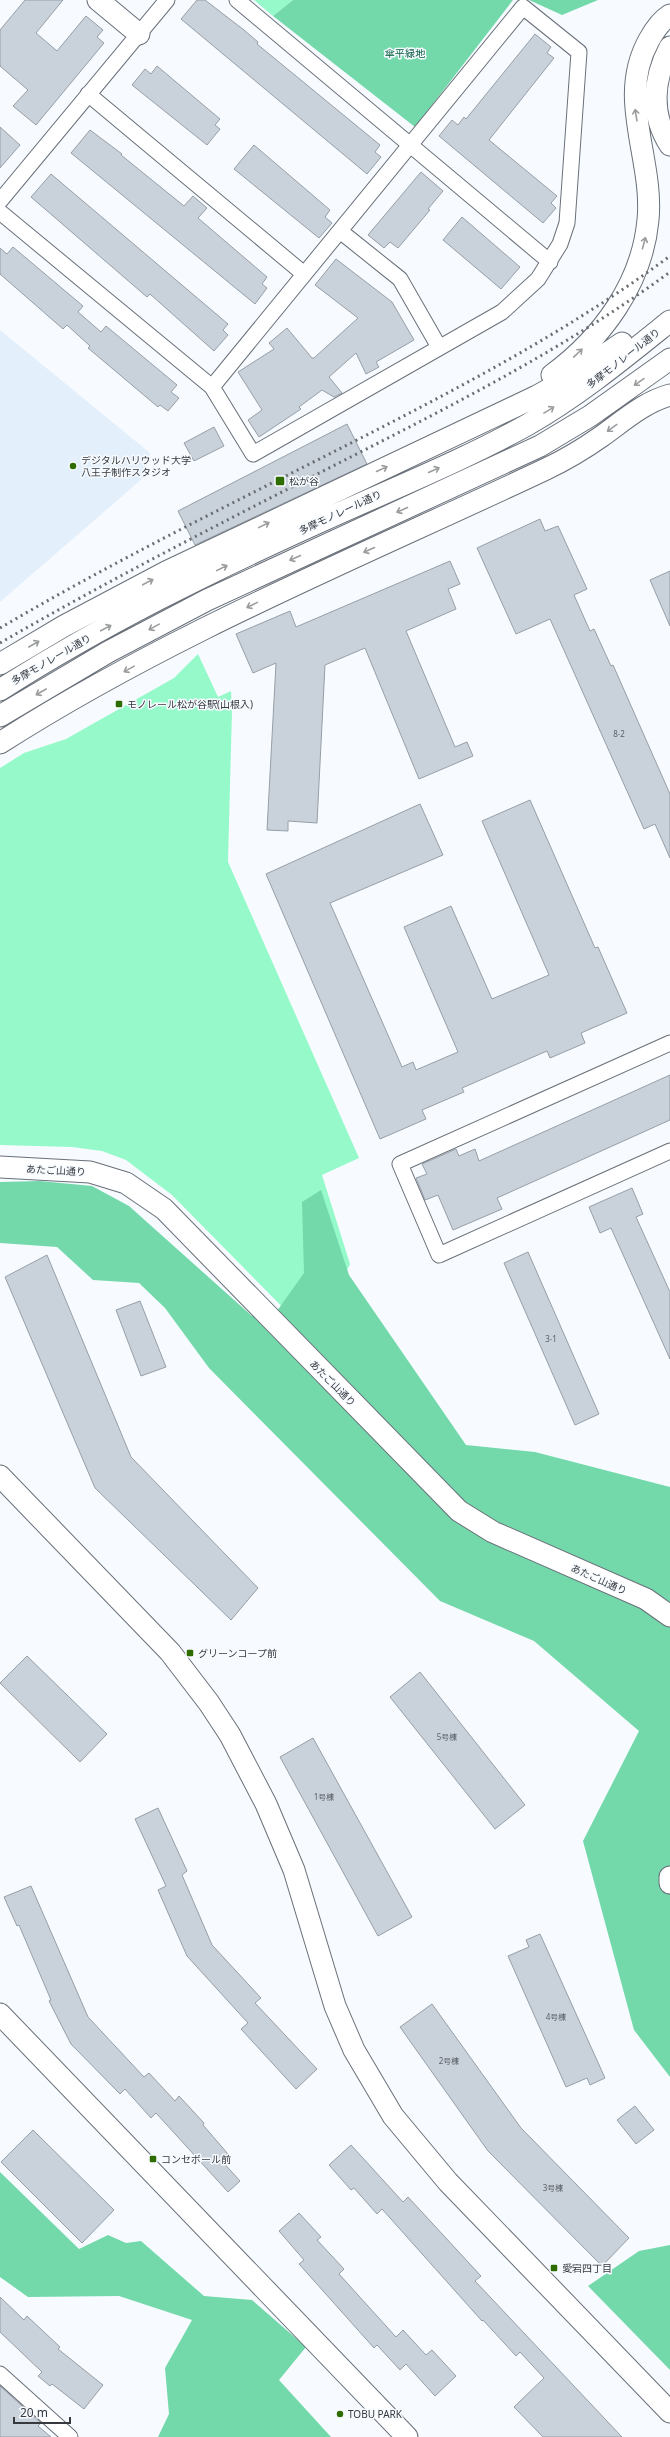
<svg xmlns="http://www.w3.org/2000/svg" width="670" height="2437" font-family="'Noto Sans','Noto Sans JP',sans-serif">
	<style>
		.built { fill: #e4effc }
		.green { fill: #95f9ca }
		.forest { fill: #73d9ab }
		.building { fill: #c9d1db; stroke: #969ea7 }
		.lines { fill: none; stroke-linecap: round; stroke-linejoin: round }
		.street-casing { stroke: #697079; stroke-width: 17 }
		.secondary-casing { stroke: #697079; stroke-width: 23 }
		.street { stroke: #fff; stroke-width: 15 }
		.secondary { stroke: #fff; stroke-width: 21 }
		.rail { stroke: #6a6e72; stroke-width: 3; stroke-dasharray: 2 4; stroke-linecap: butt }
		.oneway { stroke: #9a9c9e }
		.poi-dot { fill: #2e6c00; stroke: #f7fbff; stroke-width: 1.5 }
		.labels { text-anchor: middle; stroke-width: 3; stroke-linejoin: round; paint-order: stroke }
		.number-label { font-size: 8px; fill: #5b6065 }
		.park-label { font-size: 10px; fill: #02593b; stroke: #f7fbff }
		.street-label { font-size: 10px; fill: #363a3e; stroke: #f7fbff }
		.poi-label { font-size: 10px; fill: #363a3e; stroke: #f7fbff; text-anchor: start }
	</style>
	<rect width="100%" height="100%" fill="#f7fbff"/>
	<path class="built" d="M0,330L150,453L143,478L0,602Z"/>
	<path class="green" d="M254,0H293L273,16Z
		M198,654L218,697L231,691L232,710L228,862L359,1158L322,1175L350,1264L314,1339L172,1195L126,1160L102,1151L72,1147L0,1145V768L24,753L66,739L174,678Z"/>
	<path class="forest" d="M293,0H513L415,127L273,16Z
		M529,0H598L562,15Z
		M40,1181L92,1186L129,1206L252,1316L277,1311L304,1273L302,1202L321,1190L349,1275L466,1445L535,1452L670,1487V2077L634,2030L583,1841L639,1731L534,1641L440,1601L209,1368L165,1308L139,1283L93,1280L57,1247L0,1243V1182Z
		M0,2172L79,2249L108,2235L126,2243L141,2241L204,2296L252,2300L306,2347L279,2380L331,2437H158L169,2414L165,2368L192,2320L119,2296L28,2297L0,2277Z
		M670,2245V2370L588,2286L639,2251Z"/>
	<path class="building" d="M25,0H63L36,33L57,51L86,16L103,30L97,37L104,43L36,125L13,106L28,90L0,66V30Z
		M197,0H205L244,30L258,42L257,44L380,145L375,152L381,157L367,174L181,19Z
		M535,34L551,47L547,53L554,58L489,140L557,196L551,203L556,208L543,223L439,136L452,120L458,125L464,117L466,119Z
		M157,66L220,119L215,125L220,129L207,145L132,85L145,69L151,74Z
		M0,127L20,145L0,168Z
		M90,130L122,154L121,155L184,206L193,196L207,208L198,218L267,277L262,284L267,288L255,304L71,153Z
		M254,145L330,210L325,217L332,223L319,238L234,169Z
		M421,172L443,191L428,209L430,210L398,248L390,242L384,248L368,235Z
		M51,174L228,324L223,330L228,335L214,351L150,294L147,297L31,197Z
		M462,217L520,267L501,289L443,240Z
		M13,247L83,306L78,312L101,332L106,326L177,385L171,392L179,398L168,411L160,405L158,407L88,348L90,346L67,325L63,329L0,274V248L7,254Z
		M336,259L392,302L414,340L376,362L379,367L366,374L356,353L329,377L342,393L334,397L322,390L299,407L301,409L259,437L248,420L262,410L238,372L274,349L269,343L287,328L312,358H314L358,318L315,285Z
		M347,424L367,464L195,545L178,511Z
		M214,427L224,446L194,461L184,443Z
		M540,519L545,531L558,526L587,589L574,595L590,631L594,629L611,666L613,665L670,794V858L655,824L644,829L550,619L516,634L477,548Z
		M450,561L460,584L448,589L456,609L406,631L455,747L467,742L473,756L419,779L365,648L325,665L317,823L288,821V831L267,830L276,663L253,673L236,634L290,611L296,627Z
		M670,571V626L650,580Z
		M530,800L595,948L598,947L627,1013L581,1033L585,1043L550,1058L547,1051L462,1088L464,1092L422,1110L426,1119L380,1139L266,874L420,804L443,855L330,903L402,1067L413,1062L416,1070L458,1052L404,927L451,906L492,999L549,975L482,821Z
		M670,1075V1120L497,1198L502,1209L453,1230L438,1195L425,1200L416,1178L427,1174L422,1164L456,1149L459,1156L475,1149L479,1161Z
		M632,1188L643,1214L636,1217L670,1292V1359L611,1228L600,1233L589,1207Z
		M528,1252L599,1414L575,1425L504,1263Z
		M47,1255L131,1457L258,1588L231,1620L95,1488L5,1277Z
		M140,1301L166,1367L141,1376L116,1310Z
		M27,1656L107,1734L80,1762L0,1683Z
		M420,1672L525,1805L495,1829L390,1697Z
		M313,1738L412,1917L378,1936L280,1757Z
		M158,1808L187,1871L182,1875L212,1945L261,1998L255,2003L317,2069L296,2089L241,2029L248,2023L187,1956L158,1890L166,1886L135,1819Z
		M31,1886L88,2017L144,2077L149,2073L175,2101L179,2096L204,2123L203,2125L228,2154L221,2160L240,2181L228,2192L156,2113L151,2118L125,2089L120,2094L71,2044L49,2001L51,2000L19,1925L17,1926L4,1897Z
		M540,1934L605,2078L590,2085L587,2078L566,2087L508,1956L529,1947L526,1940Z
		M432,2004L521,2128L629,2238L602,2266L488,2151L400,2027Z
		M635,2106L654,2130L636,2144L617,2120Z
		M33,2130L114,2210L82,2243L1,2162Z
		M351,2145L403,2202L408,2197L481,2276L475,2281L622,2437H543L514,2407L544,2378L520,2352L516,2356L483,2320L482,2321L382,2209L377,2214L354,2188L351,2190L329,2165Z
		M299,2213L321,2237L317,2240L344,2269L339,2274L396,2337L403,2330L426,2355L432,2350L456,2376L435,2396L406,2364L400,2370L377,2345L374,2348L299,2264L304,2260L279,2231Z
		M0,2297L24,2320L27,2316L60,2347L58,2349L103,2385L84,2409L52,2384L50,2386L38,2376L42,2372L0,2332Z
		M0,2386L41,2423L38,2426L51,2437H0Z"/>
	<g class="lines">
		<g class="street-casing">
			<path id="street" d="M237,0L550,262
				M88,94L304,274
				M0,201L167,0
				M0,212L212,387L253,454L502,312L538,279L560,244L567,223L579,52L523,7L212,387
				M340,231L400,279L439,347
				M670,1043L400,1164L439,1255L670,1151
				M0,2374L70,2437"/>
		</g>
		<g class="secondary-casing">
			<path id="secondary" d="M98,0L139,34
				M670,47C653,79 650,114 670,145
				M552,375C602,338 642,284 648,220C654,158 616,99 649,40C654,31 662,20 670,15
				M0,664L64,626L166,572L537,396L573,376L622,343
				M0,690C103,624 213,570 324,520C392,489 462,461 527,425C578,396 624,358 670,321
				M0,716L108,652L207,600L540,446L590,416L670,359
				M0,743C172,633 362,556 546,469C565,460 585,448 602,436C623,421 644,402 670,395
				M0,1167L90,1172L126,1183L164,1209L459,1511L493,1532L646,1599L670,1616
				M0,1476L170,1652L209,1703L230,1735L266,1804L294,1870L335,2006L354,2050L393,2116L448,2182L670,2412
				M670,1877V1883
				M0,2014L407,2437"/>
		</g>
		<use href="#street" class="street"/>
		<use href="#secondary" class="secondary"/>
		<path class="rail" d="M0,628C114,561 233,503 351,443C461,387 570,330 670,256
			M0,643C109,580 221,523 333,466C449,407 565,349 670,272"/>
	</g>
	<defs><path id="oneway-shaft" d="M-6 0H5M1.5-3L5.5 0L1.5 3" fill="none" stroke-width="1.6" stroke-linecap="round" stroke-linejoin="round"/></defs>
	<g class="oneway">
		<use href="#oneway-shaft" transform="translate(636 115) rotate(-99)"/>
		<use href="#oneway-shaft" transform="translate(644 243) rotate(-75)"/>
		<use href="#oneway-shaft" transform="translate(578 353) rotate(-44)"/>
		<use href="#oneway-shaft" transform="translate(639 382) rotate(145)"/>
		<use href="#oneway-shaft" transform="translate(549 410) rotate(-32)"/>
		<use href="#oneway-shaft" transform="translate(612 428) rotate(144)"/>
		<use href="#oneway-shaft" transform="translate(382 469) rotate(-25)"/>
		<use href="#oneway-shaft" transform="translate(434 470) rotate(-24)"/>
		<use href="#oneway-shaft" transform="translate(402 510) rotate(156)"/>
		<use href="#oneway-shaft" transform="translate(264 525) rotate(-26)"/>
		<use href="#oneway-shaft" transform="translate(369 550) rotate(156)"/>
		<use href="#oneway-shaft" transform="translate(295 558) rotate(156)"/>
		<use href="#oneway-shaft" transform="translate(222 568) rotate(-26)"/>
		<use href="#oneway-shaft" transform="translate(148 582) rotate(-28)"/>
		<use href="#oneway-shaft" transform="translate(252 605) rotate(154)"/>
		<use href="#oneway-shaft" transform="translate(154 627) rotate(151)"/>
		<use href="#oneway-shaft" transform="translate(106 628) rotate(-28)"/>
		<use href="#oneway-shaft" transform="translate(34 644) rotate(-30)"/>
		<use href="#oneway-shaft" transform="translate(129 669) rotate(151)"/>
		<use href="#oneway-shaft" transform="translate(41 692) rotate(150)"/>
	</g>
	<g class="poi-dot">
		<circle cx="73" cy="466" r="4"/>
		<rect x="275" y="476" width="10" height="10" rx="2"/>
		<rect x="115" y="700" width="8" height="8" rx="2"/>
		<rect x="186" y="1649" width="8" height="8" rx="2"/>
		<rect x="149" y="2155" width="8" height="8" rx="2"/>
		<rect x="550" y="2264" width="8" height="8" rx="2"/>
		<circle cx="340" cy="2414" r="4"/>
	</g>
	<g class="labels">
		<g class="number-label">
			<text x="619" y="737">8-2</text>
			<text x="551" y="1342">3-1</text>
			<text x="447" y="1740">5号棟</text>
			<text x="324" y="1800">1号棟</text>
			<text x="556" y="2020">4号棟</text>
			<text x="449" y="2064">2号棟</text>
			<text x="553" y="2191">3号棟</text>
		</g>
		<g class="park-label">
			<text x="405" y="57">傘平緑地</text>
		</g>
		<g class="street-label">
			<text transform="translate(623 358) rotate(-38)" y="4">多摩モノレール通り</text>
			<text transform="translate(340 512) rotate(-25)" y="4">多摩モノレール通り</text>
			<text transform="translate(51 659) rotate(-30)" y="4">多摩モノレール通り</text>
			<text transform="translate(56 1170) rotate(3)" y="4">あたご山通り</text>
			<text transform="translate(333 1383) rotate(45)" y="4">あたご山通り</text>
			<text transform="translate(599 1579) rotate(24)" y="4">あたご山通り</text>
		</g>
		<g class="poi-label">
			<text x="81" y="464">デジタルハリウッド大学<tspan x="81" dy="12">八王子制作スタジオ</tspan></text>
			<text x="289" y="485">松が谷</text>
			<text x="127" y="708">モノレール松が谷駅(山根入)</text>
			<text x="198" y="1657">グリーンコープ前</text>
			<text x="161" y="2163">コンセボール前</text>
			<text x="562" y="2272">愛宕四丁目</text>
			<text x="348" y="2418">TOBU PARK</text>
		</g>
	</g>
	<path d="M14 2417v6h56v-6" fill="none" stroke="#363a3e" stroke-width="2"/>
	<text x="20" y="2417" font-size="12" fill="#363a3e" stroke="#f7fbff" stroke-width="3" paint-order="stroke">20 m</text>
</svg>
